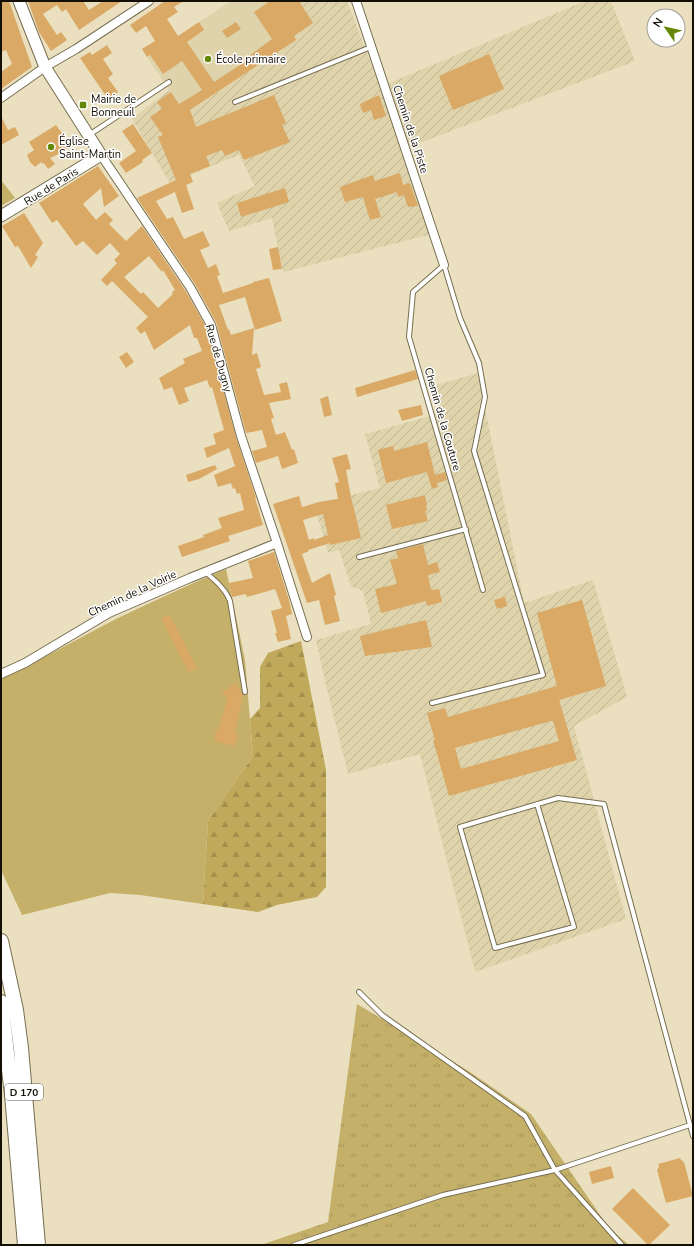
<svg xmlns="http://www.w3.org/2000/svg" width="694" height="1246" font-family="'Nunito Sans',sans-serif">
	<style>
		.built { fill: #dfd3ab }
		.industrial { fill: url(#industrial-furrows) }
		.grass { fill: url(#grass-tufts) }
		.forest { fill: url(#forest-firs) }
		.green { fill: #c4b069 }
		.building { fill: #d9a965; fill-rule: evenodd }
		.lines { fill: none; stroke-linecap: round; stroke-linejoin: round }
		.lane-casing { stroke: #776e51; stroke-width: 6 }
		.street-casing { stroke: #776e51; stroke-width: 10 }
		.secondary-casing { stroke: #776e51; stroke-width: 13 }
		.highway-casing { stroke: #776e51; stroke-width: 16 }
		.lane { stroke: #fff; stroke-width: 4 }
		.street { stroke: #fff; stroke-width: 8 }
		.secondary { stroke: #fff; stroke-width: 11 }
		.highway { stroke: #fff; stroke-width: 14 }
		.poi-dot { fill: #668703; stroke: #fff; stroke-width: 1.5 }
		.labels { text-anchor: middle; stroke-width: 3; stroke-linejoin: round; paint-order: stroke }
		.shield { fill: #fff; stroke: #5a5750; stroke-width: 1 }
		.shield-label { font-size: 10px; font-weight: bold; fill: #130f05 }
		.poi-label { font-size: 11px; fill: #130f05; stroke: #fff; text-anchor: start }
		.street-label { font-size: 11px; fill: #130f05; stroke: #fff }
	</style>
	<defs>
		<pattern id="industrial-furrows" width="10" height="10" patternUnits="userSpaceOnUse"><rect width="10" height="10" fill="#dfd3ab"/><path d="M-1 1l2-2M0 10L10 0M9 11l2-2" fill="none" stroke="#beb492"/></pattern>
		<pattern id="grass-tufts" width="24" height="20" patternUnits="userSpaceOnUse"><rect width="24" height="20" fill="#c4b069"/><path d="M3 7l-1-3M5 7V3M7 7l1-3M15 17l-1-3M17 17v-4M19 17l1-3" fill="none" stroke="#a8965a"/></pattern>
		<pattern id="forest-firs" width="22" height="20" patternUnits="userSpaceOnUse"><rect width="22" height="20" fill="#c0a95a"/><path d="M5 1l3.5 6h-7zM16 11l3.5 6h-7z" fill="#a4904d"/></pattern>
	</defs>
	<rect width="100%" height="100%" fill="#eae0bf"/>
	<path class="built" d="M231,1H270L296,40L185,113L147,57Z"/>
	<path class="industrial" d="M270,1H347L380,87L585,1H611L635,61L404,149L436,233L283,272L272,218L229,231L217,203L255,186L239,155L170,183L132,119L169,90L185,114L296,40Z
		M478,373L524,603L593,580L627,697L574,726L626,919L475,972L420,754L348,774L327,690L316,640L371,624L363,591L351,586L339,550L328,553L314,504L380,488L365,434L441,413L433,386Z"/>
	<path class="grass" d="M357,1004L467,1070L531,1114L609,1228L629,1245H261L328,1222Z"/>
	<path class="forest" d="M301,641L326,770V887L317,897L277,905L258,912L203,904L208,821L253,756L250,719L260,708V667L268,653Z"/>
	<path class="green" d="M1,180L15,198L1,206Z
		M226,569L245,660L253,756L208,821L203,904L140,895L110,893L22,915L1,870V678C41,660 79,638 118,618C154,601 190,584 226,569Z"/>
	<path class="building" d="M1,1H9L32,67L1,89V72L12,64L6,50L1,52Z
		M28,1H83L89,10L103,1H122L79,30L66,9L62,12L57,5L43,14L57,35L61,32L67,40L51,51L39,32Z
		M165,1H184L174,7L178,12L167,19L178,36L199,22L204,30L187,42L214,82L252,57L251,55L253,53L272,39L254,12L270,1H299L313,23L294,36L296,40L190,110L196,127L274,95L286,123L282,125L290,142L244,160L239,150L225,156L222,150L206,156L210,166L190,174L193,182L186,185L194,209L182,213L175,192L156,201L167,219L173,217L184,239L203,231L210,246L200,250L208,268L216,264L220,275L217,276L223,293L253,283V282L269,278L282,321L255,330L245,297L219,305L228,330L229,329L231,335L254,328L252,355L257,353L261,367L256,369L264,395L281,392L279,384L287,382L291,399L269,403L274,418L271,419L276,435L285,432L292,450L294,449L298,463L282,469L278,456L256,463L252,451L267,447L265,440L262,430L246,433L216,322L195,284L137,198L176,180L158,137L163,135L150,117L162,109L157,102L171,92L179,104L202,90L182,61L163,74L150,55L147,57L142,49L155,41L146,26L136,33L130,25Z
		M236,22L241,29L227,38L222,31Z
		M107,45L112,53L103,59L113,74L108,78L118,92L108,99L80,58L90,52L92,55Z
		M489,54L504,89L453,110L439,76Z
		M379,95L386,116L374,120L371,110L363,113L360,104Z
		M1,116L8,130L15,127L19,135L1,145Z
		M133,124L152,153L142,160L143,162L126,173L119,163L136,151L122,131Z
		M56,125L71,146L61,153L50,158L55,164L48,169L44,163L43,164L41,162L35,167L30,162L27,155L34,150L29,142Z
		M98,166L119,196L104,207L101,188L83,204L96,220L105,212L113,220L109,224L126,241L142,226L185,290L206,327L236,437L256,498H255L263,525L228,536L230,541L182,557L178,546L204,537L203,535L222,528L218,518L244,510L240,493L237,494L235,488L233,489L231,483L218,487L214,475L235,466L229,448L207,458L204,448L216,444L213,434L224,430L212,387L210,388L207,380L184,388L189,401L179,405L172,387L164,390L159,378L185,363L183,359L202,351L197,338H194L190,325L154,350L145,331L141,334L136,328L148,317L112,281L107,286L101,280L117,263L114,260L120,254L110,243L97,255L83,241L76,246L57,220L52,223L39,203ZM149,256L162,272L163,270L175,290L172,292L173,294L158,308L143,292L141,294L124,277Z
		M400,173L403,185L410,183L418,206L408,207L404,195L398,197L397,192L375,199L381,217L370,220L363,197L345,202L340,187L373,175L375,181Z
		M285,188L289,202L241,217L237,203Z
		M24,213L43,243L35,255L38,257L31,268L18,246L15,247L2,226Z
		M278,247L282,269L273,270L269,249Z
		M127,352L134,362L126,368L119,357Z
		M415,370L418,379L357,397L355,388Z
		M328,396L332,415L324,417L320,399Z
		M421,405L423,415L402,421L398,410Z
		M427,442L435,475L445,472L447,480L437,483L438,487L432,489L427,472L386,483L378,450L393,446L394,451Z
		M347,454L351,469L346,470L351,497L361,538L330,545V543L308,550L309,551L302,554L312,583L330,573L336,595L334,596L340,621L325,625L319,600L307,603L273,504L299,496L302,507L319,502L338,499L335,483L339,482L332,458ZM323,514L328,535L314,540V538L309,540L303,520Z
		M215,465L217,469L199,479L188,482L186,475Z
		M425,495L427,505H426L427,511H425L428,521L392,529L386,505Z
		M423,544L428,565L437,562L440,572L428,575L431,590L439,589L442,602L427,606L426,601L381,613L375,589L397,584L390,560L398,558L396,551Z
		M274,552L289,600L292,614L286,616L291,639L278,642L275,633H277L271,611L282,608L275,589L247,597L246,594L232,597L229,583L253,578L248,561Z
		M505,597L507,606L497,609L494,600Z
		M582,600L606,686L559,700L577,760L449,796L433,740H435L427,713L445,708L448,717L557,686L537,613ZM551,721H553L559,741L461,769L455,748Z
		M169,614L197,668L189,672L161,619Z
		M426,620L432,647L365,656L360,636Z
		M236,683L243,696L235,733L238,734L235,746L214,741L216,729L219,730L227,698L222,692Z
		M680,1158L681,1160L684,1162L693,1196L666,1203L657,1170L659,1167L658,1164Z
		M611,1166L614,1178L592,1184L589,1172Z
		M633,1188L670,1225L649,1245H648L612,1209Z"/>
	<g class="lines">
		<g class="lane-casing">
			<path id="lane" d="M235,102L371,47
				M89,135L169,82
				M359,557L466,529
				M205,572C214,579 226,590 230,601L245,692
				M432,703L543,675L474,451L485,397L479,363L460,318L444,265L413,292L409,337L483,590
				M537,804L574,927L495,948L460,827L558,798L604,804L693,1136
				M359,992L382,1015L525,1116L555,1170L622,1245
				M294,1245L443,1195L555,1170L690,1125"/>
		</g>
		<g class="street-casing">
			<path id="street" d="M356,1L444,265
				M1,98L45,67L76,49L149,1
				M101,155L190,287L211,325L241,436L277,543L307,637
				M1,674L25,663L109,613L190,578L277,543"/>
		</g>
		<g class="secondary-casing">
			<path id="secondary" d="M1,216L101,155L45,67L19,1"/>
		</g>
		<g class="highway-casing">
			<path id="highway" d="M1,941L16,1010L21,1048L38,1245
				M1,1002L12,1095L25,1245"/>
		</g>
		<use href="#lane" class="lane"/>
		<use href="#street" class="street"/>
		<use href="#secondary" class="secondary"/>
		<use href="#highway" class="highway"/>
	</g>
	<g class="poi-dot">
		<circle cx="208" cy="59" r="4"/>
		<rect x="79" y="101" width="8" height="8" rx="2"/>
		<circle cx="51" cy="147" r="4"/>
	</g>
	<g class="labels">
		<rect class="shield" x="5" y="1084" width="38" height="16" rx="3"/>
		<g class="shield-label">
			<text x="24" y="1096">D 170</text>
		</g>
		<g class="poi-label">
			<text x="216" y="63">École primaire</text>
			<text x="91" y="103">Mairie de<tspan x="91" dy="13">Bonneuil</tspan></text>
			<text x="59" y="145">Église<tspan x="59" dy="13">Saint-Martin</tspan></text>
		</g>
		<g class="street-label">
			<text transform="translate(411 129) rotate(72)" y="4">Chemin de la Piste</text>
			<text transform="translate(51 186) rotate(-32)" y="4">Rue de Paris</text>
			<text transform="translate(219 358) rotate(74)" y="4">Rue de Dugny</text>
			<text transform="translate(443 419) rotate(74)" y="4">Chemin de la Couture</text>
			<text transform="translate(132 593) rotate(-25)" y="4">Chemin de la Voirie</text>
		</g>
	</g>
	<rect width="694" height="1246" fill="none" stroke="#130f05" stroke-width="4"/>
	<g transform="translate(666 28) rotate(304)"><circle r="19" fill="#ffffff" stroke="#a19f9b"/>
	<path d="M0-3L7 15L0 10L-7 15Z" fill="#668703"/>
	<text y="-6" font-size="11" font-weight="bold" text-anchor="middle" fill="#130f05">N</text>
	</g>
</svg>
